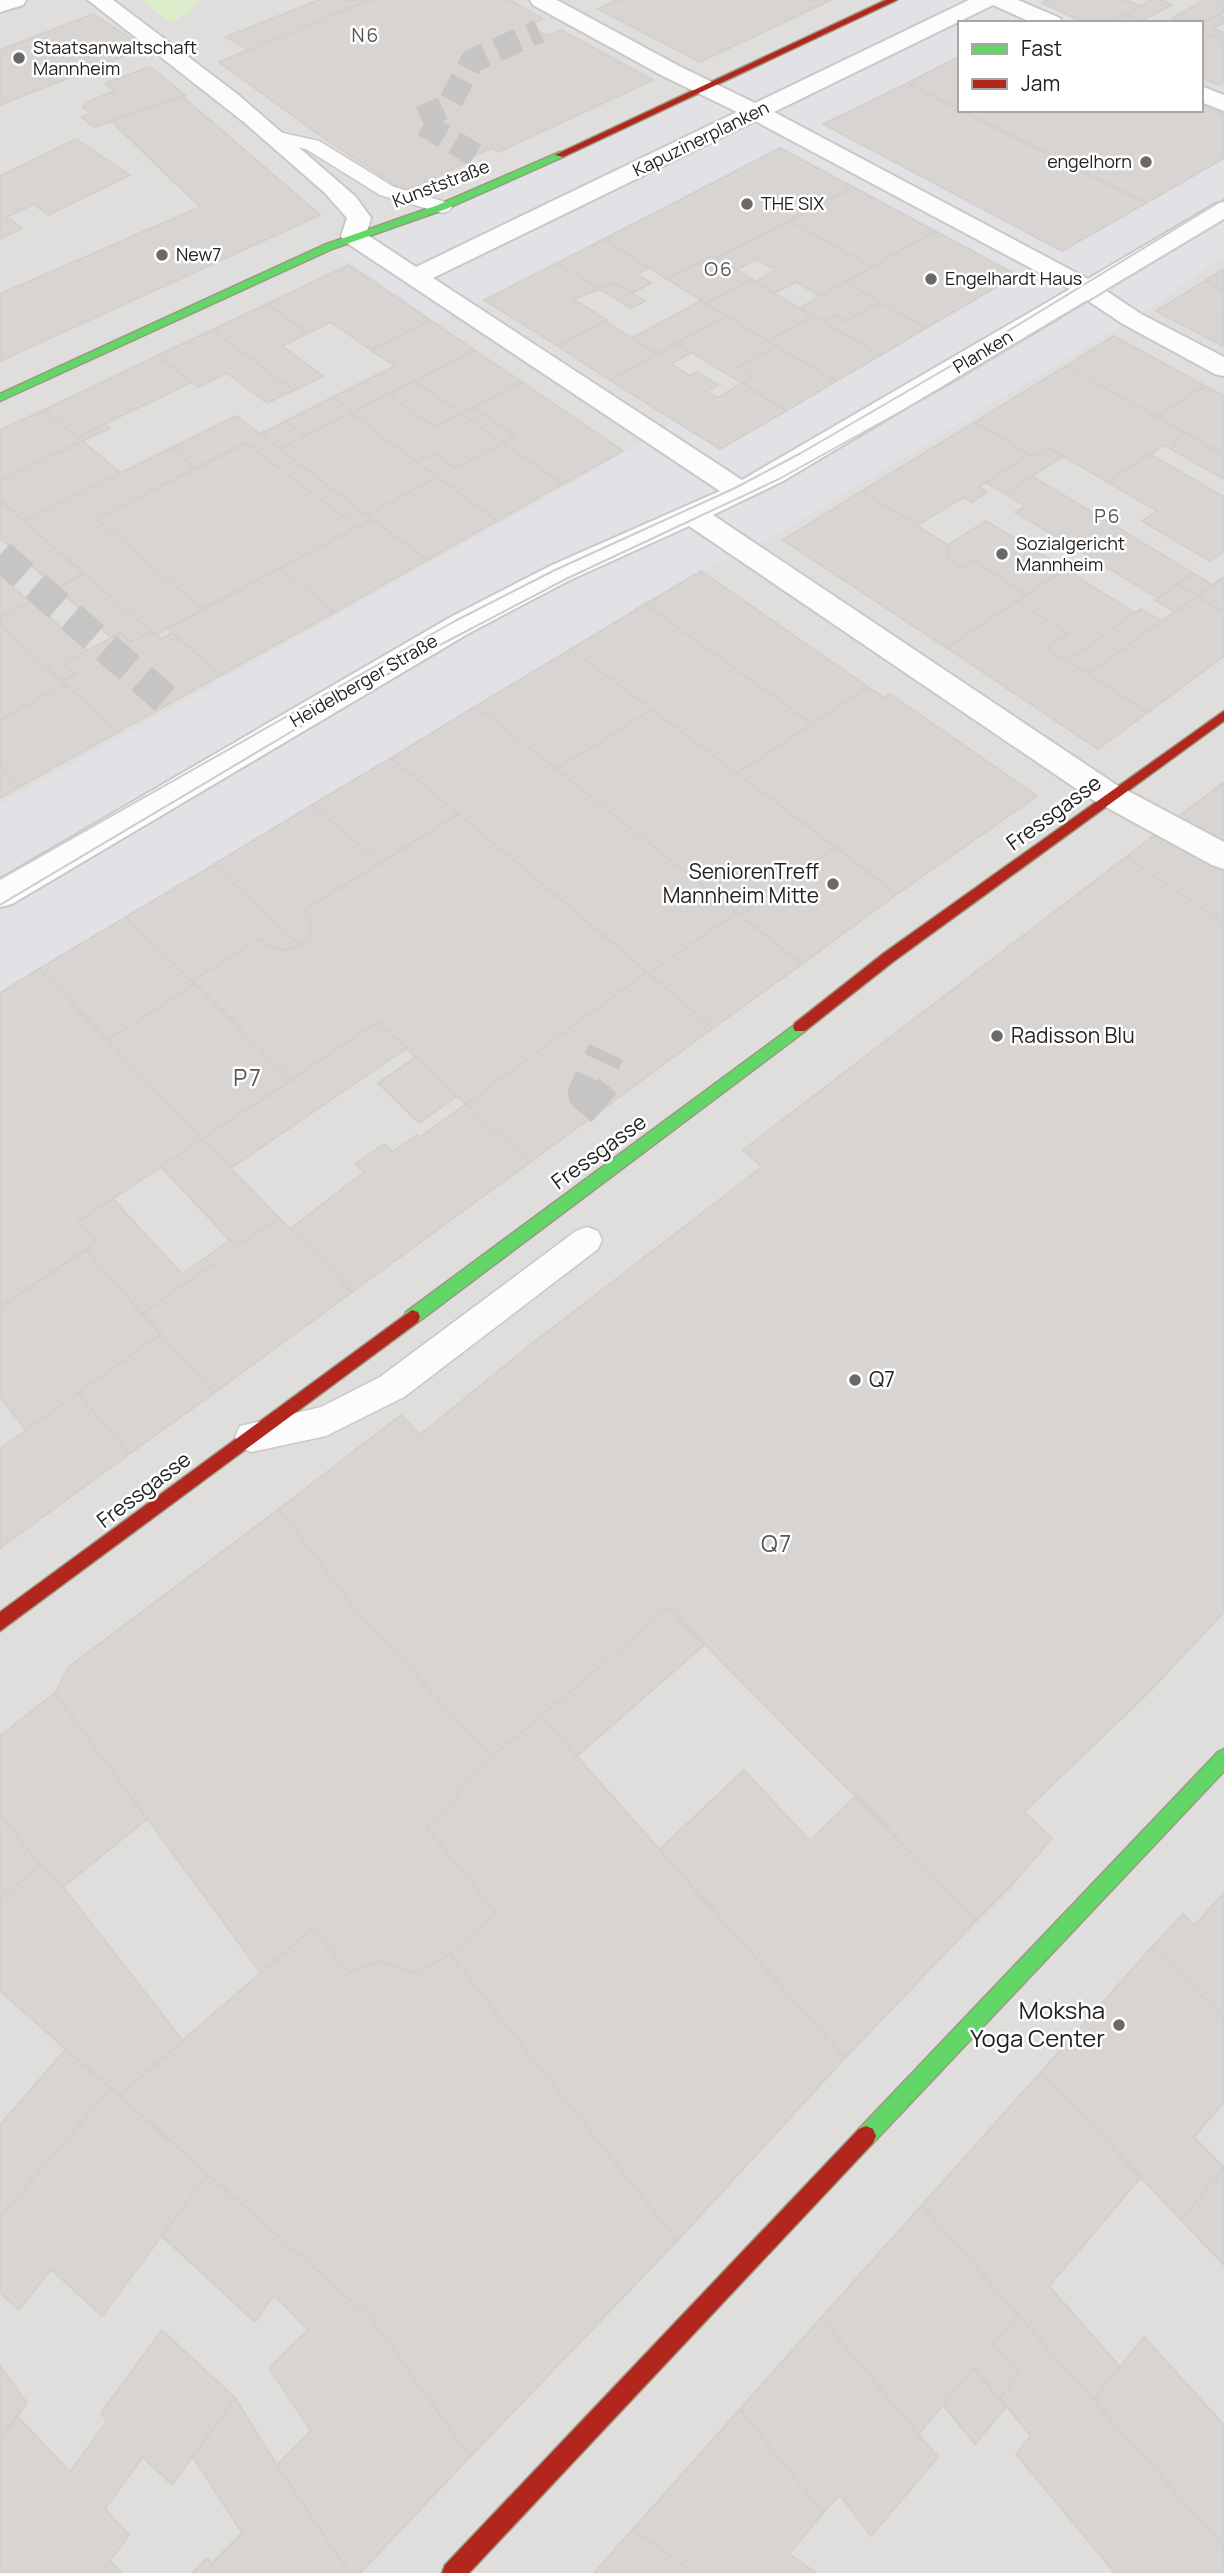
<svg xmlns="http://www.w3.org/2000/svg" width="1224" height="2573" font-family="Manrope,sans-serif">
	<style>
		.residential { fill: #dfdedc; fill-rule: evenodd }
		.grass { fill: #ddeccb }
		.parking { fill: #e0dfde }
		.plaza { fill: #e2e1e5 }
		.building { fill: #d7d4d2; stroke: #d3d0cc; stroke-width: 2 }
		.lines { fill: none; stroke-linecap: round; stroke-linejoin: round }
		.street-tunnel-far2 { stroke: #c7c5c3; stroke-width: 24; stroke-dasharray: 24 12; stroke-linecap: butt }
		.street-tunnel-far1 { stroke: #c7c5c3; stroke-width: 31; stroke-dasharray: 31 16; stroke-linecap: butt }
		.street-tunnel { stroke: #c7c5c3; stroke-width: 38; stroke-dasharray: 38 19; stroke-linecap: butt }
		.lane-casing { stroke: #c9c8c7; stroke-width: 3 }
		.street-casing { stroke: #c9c8c7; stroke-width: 4 }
		.fast-casing { stroke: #999a82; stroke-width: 3 }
		.jam-casing { stroke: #999a82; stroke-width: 3 }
		.lane { fill: #fdfcfc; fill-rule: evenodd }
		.street { fill: #fdfcfc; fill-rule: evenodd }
		.fast { fill: #63d668; fill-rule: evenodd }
		.jam { fill: #b3261e; fill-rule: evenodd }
		.tram { stroke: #ccc; stroke-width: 2 }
		.poi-dot { fill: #6a6968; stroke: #fff; stroke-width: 2.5 }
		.labels { text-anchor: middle; stroke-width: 5; stroke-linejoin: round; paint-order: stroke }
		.far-poi-label { font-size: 18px; fill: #222; stroke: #fff; text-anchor: start }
		.far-street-label { font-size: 18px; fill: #222; stroke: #fff }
		.far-neighbourhood-label { font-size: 19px; letter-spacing: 2px; fill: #555; stroke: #fff }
		.street-label { font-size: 21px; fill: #222; stroke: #fff }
		.poi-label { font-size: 21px; fill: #222; stroke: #fff; text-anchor: start }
		.neighbourhood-label { font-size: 23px; letter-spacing: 2px; fill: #555; stroke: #fff }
		.near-poi-label { font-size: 24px; fill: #222; stroke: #fff; text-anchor: end }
	</style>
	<rect width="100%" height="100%" fill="#f0eeeb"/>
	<path class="residential" d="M0,0H1224V2573H0ZM960,23H1201V110H960Z"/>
	<path class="grass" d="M141,0H197L199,1L191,11L170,23Z"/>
	<path class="parking" d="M34,10L48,19L0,38V23Z
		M73,85L84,93L74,111L0,140V114Z"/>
	<path class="plaza" d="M899,0H1035L1085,23H960V56L824,124L1062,251L1224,158V255L1147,310L769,539L701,571L0,993V804L570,484L675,421L720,449L1017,275L780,148L438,323L328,247L442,207Z"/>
	<path class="building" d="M319,0H370L248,50L226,37Z
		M370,0H510L543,19L529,25L547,36L561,30L653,80L498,152L492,148L475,155L462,161L465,163L405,191L325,139L219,62Z
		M617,0H831L700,62L598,9Z
		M1048,0H1127L1140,6L1107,23H1085L1042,3Z
		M1151,0H1162L1172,5L1141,21L1125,14Z
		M1205,0H1224V12L1201,24L1183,23L1172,18Z
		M93,14L145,48L0,105V50Z
		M1125,14L1141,21L1144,23H1107Z
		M1218,15L1224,17V23L1213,28L1224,33V41L1201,31V24Z
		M1201,31L1224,41V82L1219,85L1201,77Z
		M960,56V109L908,83Z
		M150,67L185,95L94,127L82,117L91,114L83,107L87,102L115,91L105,83Z
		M908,83L960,110L1146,203L1062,251L823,124Z
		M182,96L320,215L0,361V294L200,207L111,121Z
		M1201,103L1224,114V158L1146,203L962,110H1201Z
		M76,139L130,175L48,215L34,204L7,217L22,228L0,239V176Z
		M780,148L853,187L716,258L713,256L667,279L604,239Z
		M853,187L935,231L872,267L790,221Z
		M790,221L872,267L821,296L796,282L775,293L755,282L776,270L756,259L736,270L716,258Z
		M935,231L1017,275L926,328L845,282Z
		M604,239L649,268L637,274L651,283L632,293L613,282L600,289L557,263Z
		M713,256L752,279L706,303L667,279Z
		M557,263L600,289L573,299L607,320L558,346L484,300Z
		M349,265L430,320L371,350L331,322L308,333L267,304Z
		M1224,269V291L1205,281Z
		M752,279L755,282L813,316L768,341L706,303Z
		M1205,281L1224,291L1223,346L1156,311Z
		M613,282L632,293L645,301L631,308L600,289Z
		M845,282L880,302L845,321L836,316L824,322L800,308Z
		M701,301L726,316L657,354L632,338Z
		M880,302L926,328L881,355L824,322L836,316L845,321Z
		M267,304L308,333L282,346L323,376L294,390L212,330Z
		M726,316L776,346L738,367L754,376L742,383L676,343Z
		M813,316L824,322L881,355L836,381L768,341Z
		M430,320L474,350L354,412L333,397L395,366L371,350Z
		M605,321L632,338L657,354L610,380L558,346Z
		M212,330L294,390L267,403L227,373L198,387L157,356Z
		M1114,336L1205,386L1157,417L1066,366Z
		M676,343L691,353L671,364L690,376L697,372L718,385L707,391L717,398L742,383L786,411L720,449L610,380Z
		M776,346L836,381L786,411L742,383L754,376L738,367Z
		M474,350L522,382L461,413L415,381Z
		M157,356L192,382L77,437L44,410Z
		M1066,366L1096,383L1186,433L1173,442L1177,444L1171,449L1165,445L1108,482L1049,448L1034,457L975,422Z
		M415,381L461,413L435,427L388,394Z
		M522,382L623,451L563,484L503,443L515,436L473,407Z
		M1205,386L1224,396V455L1157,417Z
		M388,394L435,427L461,413L503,443L455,468L434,453L417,462L350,413Z
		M333,397L354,412L305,436L286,421Z
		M473,407L515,436L503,443L461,413Z
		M44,410L82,441L0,481V430Z
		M350,413L417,462L438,477L367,515L280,449Z
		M236,416L280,449L359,510L345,518L246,443L196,468L171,448Z
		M286,421L305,436L280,449L260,434Z
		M975,422L1030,454L979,487L987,492L972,502L964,497L917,525L862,491Z
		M105,424L110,428L82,441L77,437Z
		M1186,433L1224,455V479L1171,449L1177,444L1173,442Z
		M82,441L121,473L24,521L0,500V481Z
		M246,443L345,518L359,510L372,519L203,609L96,519Z
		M503,443L563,484L497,521L417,462L434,453L455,468Z
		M171,448L196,468L96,519L203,609L155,635L24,521Z
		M1049,448L1063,456L1005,494L986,482L1030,454L1034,457Z
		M1150,454L1224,497V551L1210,561L1142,521L1157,511L1108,482Z
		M1032,476L1193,573L1158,598L1015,512L1025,506L1005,494Z
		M438,477L497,521L427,560L367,515Z
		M862,491L948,545L949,552L946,557L962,568L974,561L1027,595L947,648L783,540Z
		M0,501L24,521L84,574L57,588L0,538Z
		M372,519L427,560L335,612L280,568Z
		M986,521L1065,569L1027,595L974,561L962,568L946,557L949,552L948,545Z
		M280,568L335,612L221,675L168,629Z
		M1065,569L1135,613L1067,661L1047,648L1068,634L1017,601Z
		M701,571L868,687L812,724L645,604Z
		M1193,573L1213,585L1197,596L1177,585Z
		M84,574L151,631L131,642L121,633L111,637L57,588Z
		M0,575L30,602L0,617Z
		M1224,577V613L1197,596Z
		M1177,585L1197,596L1175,612L1155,600Z
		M1197,596L1224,613V656L1148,712L1088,674Z
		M32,601L87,651L63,663L75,674L61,681L0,624V617Z
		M1017,601L1068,634L1047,648L1148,712L1098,749L947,648Z
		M645,604L812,724L737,773L571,649Z
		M1141,609L1162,621L1088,674L1067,661Z
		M0,624L65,684L0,720Z
		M152,631L161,639L172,633L221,675L118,732L61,681L75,674L63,663L121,633L131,642Z
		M571,649L652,710L556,769L476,706Z
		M65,684L118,732L21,786L0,766V720Z
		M868,687L885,698L890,694L1037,796L897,894L737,773Z
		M476,706L556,769L737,913L649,973L391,758Z
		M652,710L737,773L836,847L740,915L556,769Z
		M391,758L458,814L381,863L312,805Z
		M0,766L21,786L0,798Z
		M1224,782V1612L1149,1692L1024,1812L1052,1838L1013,1884L977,1920L669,1608L492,1757L361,1616L279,1509L401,1415L420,1435L529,1346L762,1167L743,1150Z
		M312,805L381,863L301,912L311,923L310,935L300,945L213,865Z
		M458,814L647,972L466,1104L378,1022L292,1080L191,981L260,939L270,947L283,950L300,945L310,935L311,923L301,912Z
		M836,847L897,894L802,964L740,915Z
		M1126,857L1224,923V1612L1149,1692L1024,1812L1052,1838L1013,1884L977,1920L669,1608L492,1757L361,1616L279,1509L401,1415L420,1435L529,1346L762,1167L743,1150Z
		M213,865L300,945L283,950L270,947L260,939L191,981L126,917Z
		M737,913L802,964L713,1028L649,973Z
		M126,917L195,984L107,1040L39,969Z
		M39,969L203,1139L78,1222L96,1242L3,1305L0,1302V993Z
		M647,972L713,1028L529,1163L466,1104Z
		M195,984L292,1080L203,1139L107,1040Z
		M378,1022L407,1048L231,1168L203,1139Z
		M416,1057L457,1096L419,1123L378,1083Z
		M466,1104L529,1163L352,1292L290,1229L364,1172L356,1164L384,1144L392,1152L417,1135L420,1137Z
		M203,1139L279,1218L236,1247L161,1167Z
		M113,1199L182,1274L205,1258L212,1265L142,1314L86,1250L96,1242L78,1222Z
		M279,1218L352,1292L214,1393L142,1314L212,1265L205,1258L230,1240L236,1247Z
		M86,1250L161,1334L26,1430L0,1397V1302L3,1305Z
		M161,1334L214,1393L129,1454L78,1393Z
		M78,1393L129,1454L0,1548V1449Z
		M279,1509L361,1616L492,1757L427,1828L496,1912L450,1954L417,1973L379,1961L350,1972L311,1929L261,1973L55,1693L69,1667Z
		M669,1608L704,1645L577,1756L541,1716Z
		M55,1693L147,1819L63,1887L40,1865L0,1814V1736Z
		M541,1716L845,2058L677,2241L450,1954L496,1912L427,1828L492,1757Z
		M744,1770L810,1841L856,1796L977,1920L845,2058L659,1850Z
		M0,1814L40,1865L0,1898Z
		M40,1865L63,1887L183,2041L119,2096L0,1991V1898Z
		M1224,1893V2018L1152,1947L1183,1914L1194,1926Z
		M311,1929L350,1972L379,1961L417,1973L450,1954L677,2241L470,2457L371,2318L119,2096Z
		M1152,1947L1224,2018V2102L1194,2137L1224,2168L1181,2220L1041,2072Z
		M66,2049L111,2088L0,2217V2125Z
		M1041,2072L1141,2177L1049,2286L1120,2367L1093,2400L922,2205Z
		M111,2088L208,2174L102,2316L51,2269L19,2310L0,2292V2217Z
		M1224,2168V2265L1181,2220Z
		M208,2174L371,2318L470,2457L360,2573H350L277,2465L311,2431L269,2368L308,2330L274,2295L255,2322L162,2236Z
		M922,2205L1018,2315L993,2344L1020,2375L1000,2398L973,2368L919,2434L821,2318Z
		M1018,2315L1224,2547V2573H1115L1016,2454L1031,2436L1000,2398L1020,2375L993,2344Z
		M821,2318L938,2457L871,2536L840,2495L823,2513L740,2409Z
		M162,2330L235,2398L172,2485L143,2457L105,2509L129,2535L101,2573H0V2438L18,2417L70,2472L107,2421L101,2413Z
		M1144,2337L1224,2425V2547L1093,2400Z
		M0,2366L27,2403L0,2438Z
		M973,2368L1006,2407L975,2444L943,2405Z
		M235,2398L277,2465L350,2573H217L211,2564L242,2533L193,2457Z
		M740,2409L823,2513L789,2554L816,2573H694L633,2529Z
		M633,2529L694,2573H594Z
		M207,2558L217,2573H192Z
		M110,2561L122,2573H101Z"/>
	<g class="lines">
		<path class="street-tunnel-far2" d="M475,155L417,120L449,105L472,61L539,31"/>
		<path class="street-tunnel-far1" d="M0,555L173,706"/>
		<path class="street-tunnel" d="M604,1108L587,1093L606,1052"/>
		<g class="lane-casing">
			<path id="lane" d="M278,132L319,141L394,187L449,203L452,207L449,211L442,213L380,195L306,149L271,142L268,138Z
				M587,1227L598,1231L602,1240L598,1249L404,1397L326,1436L252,1452L240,1448L235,1437L240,1426L321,1407L380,1377L576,1231Z"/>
		</g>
		<g class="street-casing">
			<path id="street" d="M0,0H26L23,5L0,12Z
				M88,0H113L236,93L356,197L371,218L366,234L416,267L737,112L663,76L533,5L530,0H557L679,66L755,103L969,0H1018L1060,18L1063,23H1033L993,5L774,112L1088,279L1215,204L1224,202V219L1105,290L1141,314L1224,357V376L1215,374L1123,324L1087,300L783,481L713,515L1115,784L1224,842V869L1212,865L1093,800L689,526L570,580L471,632L12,904L0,907V879L449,618L550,566L720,491L344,241L341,236L347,218L325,193L245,123ZM755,121L1070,289L742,480L433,278Z
				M1201,86L1224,95V111L1201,102Z"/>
		</g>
		<g class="fast-casing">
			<path id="fast" d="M560,152L565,155L563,157L446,209L332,249L0,401V394L324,245L438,205Z
				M800,1021L807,1027L805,1031L418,1322L412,1324L406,1322L404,1317L406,1312Z
				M1224,1749V1771L873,2143L866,2146L859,2143L856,2136L859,2129L1218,1752Z"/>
		</g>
		<g class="jam-casing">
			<path id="jam" d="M886,0H897L563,157L555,155Z
				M1224,711V721L894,961L805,1031H795L793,1027L795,1023L884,953Z
				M412,1310L418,1312L420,1317L418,1322L0,1631V1612Z
				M866,2126L873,2129L876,2136L873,2143L469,2573H442L445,2565L859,2129Z"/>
		</g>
		<use href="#lane" class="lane"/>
		<use href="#street" class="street"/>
		<use href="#fast" class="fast"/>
		<use href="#jam" class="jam"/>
		<path class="tram" d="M0,879L455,621L555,570L735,488L801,453L949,367L1224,199
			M0,905L417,657L566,579L779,479L947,386L1224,220"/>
	</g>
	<g class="poi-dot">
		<circle cx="19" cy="58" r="7"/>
		<circle cx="1146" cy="162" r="7"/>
		<circle cx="747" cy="204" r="7"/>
		<circle cx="162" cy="255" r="7"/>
		<circle cx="931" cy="279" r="7"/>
		<circle cx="1002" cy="554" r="7"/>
		<circle cx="833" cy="884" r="7"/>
		<circle cx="997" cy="1036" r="7"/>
		<circle cx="855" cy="1380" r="7"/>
		<circle cx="1119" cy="2025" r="7"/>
	</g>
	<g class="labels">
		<g class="far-poi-label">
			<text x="33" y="54">Staatsanwaltschaft<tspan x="33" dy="21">Mannheim</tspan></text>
			<text x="1132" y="168" text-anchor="end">engelhorn</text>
			<text x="761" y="210">THE SIX</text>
			<text x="176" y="261">New7</text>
			<text x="945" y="285">Engelhardt Haus</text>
			<text x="1016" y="550">Sozialgericht<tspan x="1016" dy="21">Mannheim</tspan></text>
		</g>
		<g class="far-street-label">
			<text transform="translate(701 139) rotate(-26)" y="6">Kapuzinerplanken</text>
			<text transform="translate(441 184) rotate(-21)" y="6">Kunststraße</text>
			<text transform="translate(983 352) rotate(-31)" y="6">Planken</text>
			<text transform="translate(364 681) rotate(-30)" y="6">Heidelberger Straße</text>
		</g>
		<g class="far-neighbourhood-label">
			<text x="366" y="42">N6</text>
			<text x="719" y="276">O6</text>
			<text x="1108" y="523">P6</text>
		</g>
		<g class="street-label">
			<text transform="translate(1054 813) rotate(-36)" y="7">Fressgasse</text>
			<text transform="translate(599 1152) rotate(-36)" y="7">Fressgasse</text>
			<text transform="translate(144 1490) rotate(-37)" y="7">Fressgasse</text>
		</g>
		<g class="poi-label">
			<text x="819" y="879" text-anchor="end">SeniorenTreff<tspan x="819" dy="24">Mannheim Mitte</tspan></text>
			<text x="1011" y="1043">Radisson Blu</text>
			<text x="869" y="1387">Q7</text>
		</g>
		<g class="neighbourhood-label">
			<text x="248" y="1086">P7</text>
			<text x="777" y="1552">Q7</text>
		</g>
		<g class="near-poi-label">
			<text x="1105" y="2019">Moksha<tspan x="1105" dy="28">Yoga Center</tspan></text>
		</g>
	</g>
	<rect x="958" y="21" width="245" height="91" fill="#ffffff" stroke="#a7a7a7" stroke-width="2"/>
	<rect x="972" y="44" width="35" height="10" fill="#63d668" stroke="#a7a7a7" stroke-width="2"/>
	<text x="1021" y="56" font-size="21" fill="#222222">Fast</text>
	<rect x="972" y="79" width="35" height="10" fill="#b3261e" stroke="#a7a7a7" stroke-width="2"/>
	<text x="1021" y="91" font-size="21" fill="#222222">Jam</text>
</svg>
